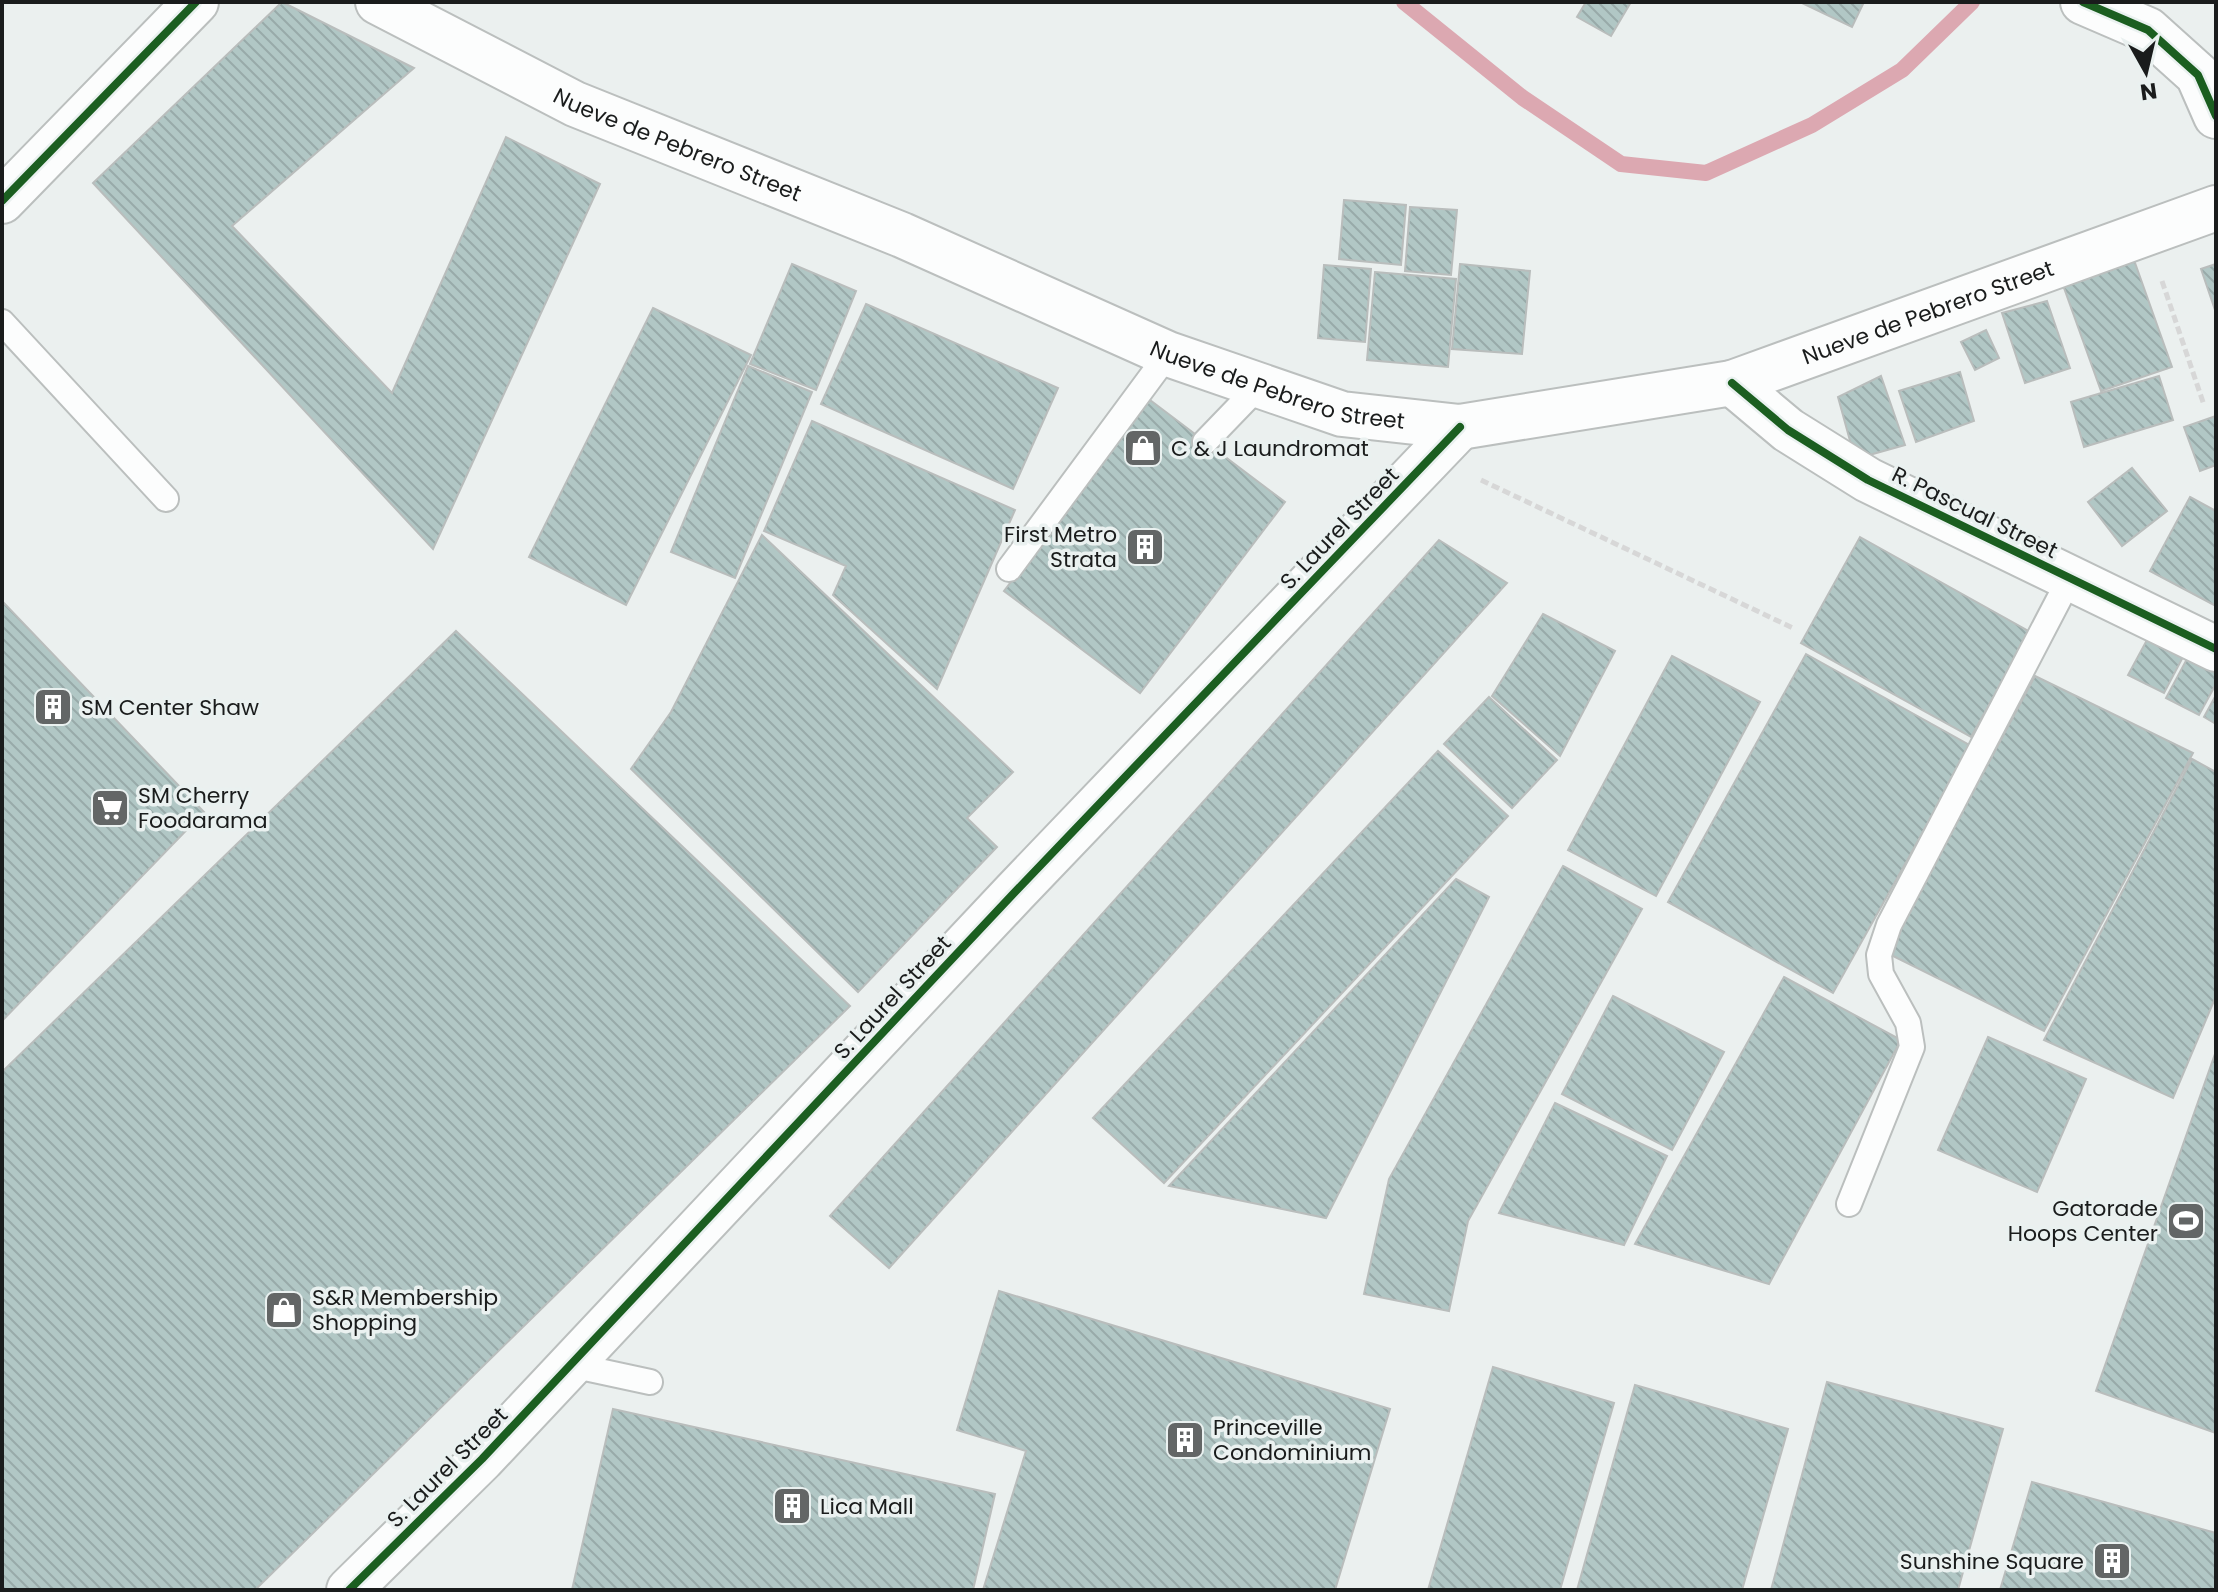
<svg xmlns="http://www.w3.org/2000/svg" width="2218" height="1592" font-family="Poppins,sans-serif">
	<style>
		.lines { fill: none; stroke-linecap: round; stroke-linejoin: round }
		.stream { stroke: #dca8b1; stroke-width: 16 }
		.building { fill: url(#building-back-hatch); stroke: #b9bdbc; stroke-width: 2 }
		.lane-casing { stroke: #bbbfbe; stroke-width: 28 }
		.street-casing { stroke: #bbbfbe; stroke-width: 48 }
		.secondary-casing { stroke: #bbbfbe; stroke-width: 48 }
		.path { stroke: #d7d7d7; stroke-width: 5; stroke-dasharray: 8 4; stroke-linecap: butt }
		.lane { stroke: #fcfdfd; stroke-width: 24 }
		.street { stroke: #fcfdfd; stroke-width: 44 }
		.secondary { stroke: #fcfdfd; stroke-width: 44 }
		.cycleway-casing { stroke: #eaf1f0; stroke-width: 13 }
		.cycleway { stroke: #1b5e20; stroke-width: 8 }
		.labels { text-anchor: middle; stroke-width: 7; stroke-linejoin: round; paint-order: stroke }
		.street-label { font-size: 22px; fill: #1a1c1c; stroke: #eaf1f0 }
		.poi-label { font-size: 22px; fill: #1a1c1c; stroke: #eaf1f0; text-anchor: start }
	</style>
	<defs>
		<pattern id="building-back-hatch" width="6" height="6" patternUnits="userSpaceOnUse" patternTransform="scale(2)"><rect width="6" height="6" fill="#b1c7c5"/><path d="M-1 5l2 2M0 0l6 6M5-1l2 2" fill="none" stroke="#98aaa9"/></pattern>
	</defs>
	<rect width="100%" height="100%" fill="#ebf0ef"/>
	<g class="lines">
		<path class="stream" d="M1404,2L1523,98L1621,164L1706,173L1812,125L1902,70L1972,2"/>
	</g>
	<path class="building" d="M282,2L414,68L232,226L392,393L506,137L600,184L433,549L93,183Z
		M1586,2H1631L1611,36L1577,17Z
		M1800,2H1864L1852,27Z
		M1344,200L1406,205L1401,265L1339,259Z
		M1410,207L1457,210L1451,275L1405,271Z
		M2134,260L2172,367L2101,391L2063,285Z
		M792,264L856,291L816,390L750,364Z
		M1460,264L1530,271L1522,354L1452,349Z
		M2216,264V313L2201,269Z
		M1324,265L1371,269L1365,342L1318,338Z
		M1375,272L1456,279L1448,367L1367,360Z
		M2047,301L2070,368L2025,383L2002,313Z
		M866,304L1058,388L1013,489L821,404Z
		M653,308L751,355L626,605L529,557Z
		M1986,330L1999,358L1975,370L1961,342Z
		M748,366L812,392L735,578L671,552Z
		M1960,372L1974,421L1916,442L1899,391Z
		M1881,376L1905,445L1855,459L1838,397Z
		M2159,376L2173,420L2084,447L2071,402Z
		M1150,400L1285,502L1140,693L1004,591Z
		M2216,416V465L2200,471L2184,427Z
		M812,421L1015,510L937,689L833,595L846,566L764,531Z
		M2132,468L2167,511L2122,546L2088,502Z
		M2190,497L2216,511V606L2150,571Z
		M762,535L1013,772L967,818L997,847L858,992L631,769L671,712Z
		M1860,537L2030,632L1971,737L1801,643Z
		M1439,540L1507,583L889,1268L830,1216Z
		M2,601L204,812L2,1021Z
		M1543,614L1615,651L1560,756L1492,696Z
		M456,631L850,1006L255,1590H2V1072Z
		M2148,638L2183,657L2164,693L2128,675Z
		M1806,654L1971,746L1833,993L1668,902Z
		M1672,656L1760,702L1656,896L1568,850Z
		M2188,657L2216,671V684L2199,715L2166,698Z
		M2035,676L2193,753L2044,1031L1887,953Z
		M2216,695V724L2204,717Z
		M1489,697L1557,760L1512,808L1444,744Z
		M1438,751L1508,816L1164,1183L1093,1118Z
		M2192,759L2216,772V996L2173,1098L2044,1040Z
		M1563,866L1642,909L1468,1221L1449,1311L1364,1294L1389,1179Z
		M1456,879L1489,897L1326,1218L1169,1186Z
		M1784,977L1901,1040L1769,1284L1635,1244Z
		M1613,996L1724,1052L1672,1150L1562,1094Z
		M1988,1037L2086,1079L2037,1192L1938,1150Z
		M2216,1051V1433L2096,1391Z
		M1555,1103L1667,1156L1624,1245L1499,1213Z
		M999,1291L1390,1409L1335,1590H983L1026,1451L957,1430Z
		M1493,1367L1614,1403L1560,1590H1428Z
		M1827,1382L2003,1429L1958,1590H1771Z
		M1635,1385L1788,1429L1742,1590H1577Z
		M613,1409L995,1494L973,1590H572Z
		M2032,1482L2216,1533V1590H2000Z"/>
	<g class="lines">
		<g class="lane-casing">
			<path id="lane" d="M2,322L166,499
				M1205,442L1259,386
				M1009,569L1168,354
				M1849,1204L1912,1047L1908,1023L1881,974L1879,955L1889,925L2070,578
				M571,1365L650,1382"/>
		</g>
		<g class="street-casing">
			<path id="street" d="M2083,2L2148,30L2198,75L2216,116
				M1732,383L1788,430L1868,480L2216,649"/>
		</g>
		<g class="secondary-casing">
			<g id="secondary">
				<path id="s1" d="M378,2L575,104L902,235L1168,354L1342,414L1460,427L1732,383L2216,208"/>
				<path d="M2,201L196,2"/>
				<path d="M349,1590L482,1459L1014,893L1460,427"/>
			</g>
		</g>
		<path class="path" d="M2162,281L2204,405
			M1481,480L1795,629"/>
		<use href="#lane" class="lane"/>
		<use href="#street" class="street"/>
		<use href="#secondary" class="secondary"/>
		<g class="cycleway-casing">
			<path id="cycleway" d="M2083,2L2148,30L2198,75L2216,116
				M2,201L196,2
				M1732,383L1788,430L1868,480L2216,649
				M349,1590L482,1459L1014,893L1460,427"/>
		</g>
		<use href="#cycleway" class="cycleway"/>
	</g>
	<defs>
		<g id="shop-square" transform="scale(2)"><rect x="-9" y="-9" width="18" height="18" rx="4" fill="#636666" stroke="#eaf1f0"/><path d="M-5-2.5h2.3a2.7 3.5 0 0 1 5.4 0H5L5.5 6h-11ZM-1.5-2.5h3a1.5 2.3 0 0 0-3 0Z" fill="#fff"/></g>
		<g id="building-square" transform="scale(2)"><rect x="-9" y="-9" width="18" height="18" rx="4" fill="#636666" stroke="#eaf1f0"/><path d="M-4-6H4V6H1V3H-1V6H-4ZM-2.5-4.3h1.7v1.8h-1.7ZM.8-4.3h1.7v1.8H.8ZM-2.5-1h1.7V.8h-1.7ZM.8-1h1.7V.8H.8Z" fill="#fff"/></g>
		<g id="supermarket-square" transform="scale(2)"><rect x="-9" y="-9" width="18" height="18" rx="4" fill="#636666" stroke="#eaf1f0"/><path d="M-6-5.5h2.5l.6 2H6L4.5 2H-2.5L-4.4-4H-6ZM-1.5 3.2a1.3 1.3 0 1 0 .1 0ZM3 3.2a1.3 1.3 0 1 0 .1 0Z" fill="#fff"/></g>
		<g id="stadium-square" transform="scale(2)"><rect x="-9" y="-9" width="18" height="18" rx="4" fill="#636666" stroke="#eaf1f0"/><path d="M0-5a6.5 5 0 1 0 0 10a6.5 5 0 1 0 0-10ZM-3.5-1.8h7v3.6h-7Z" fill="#fff"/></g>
	</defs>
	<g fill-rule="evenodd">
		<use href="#shop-square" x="1143" y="448"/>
		<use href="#building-square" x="1145" y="547"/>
		<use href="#building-square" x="53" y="707"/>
		<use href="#supermarket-square" x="110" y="808"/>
		<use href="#stadium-square" x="2186" y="1221"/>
		<use href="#shop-square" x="284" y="1310"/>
		<use href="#building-square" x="1185" y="1440"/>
		<use href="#building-square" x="792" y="1506"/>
		<use href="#building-square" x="2112" y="1561"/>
	</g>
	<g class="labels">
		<g class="street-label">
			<text dy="8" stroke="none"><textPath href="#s1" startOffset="332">Nueve de Pebrero Street</textPath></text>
			<text dy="8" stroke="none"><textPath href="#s1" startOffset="1652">Nueve de Pebrero Street</textPath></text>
			<text dy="8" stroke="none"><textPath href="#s1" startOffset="980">Nueve de Pebrero Street</textPath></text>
			<text transform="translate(1975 512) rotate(26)" y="8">R. Pascual Street</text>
			<text transform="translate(1339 528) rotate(-46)" y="8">S. Laurel Street</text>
			<text transform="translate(892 997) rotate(-47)" y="8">S. Laurel Street</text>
			<text transform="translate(447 1467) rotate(-45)" y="8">S. Laurel Street</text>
		</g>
		<g class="poi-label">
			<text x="1171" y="456">C &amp; J Laundromat</text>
			<text x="1117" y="542" text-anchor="end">First Metro<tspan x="1117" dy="25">Strata</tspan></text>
			<text x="81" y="715">SM Center Shaw</text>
			<text x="138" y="803">SM Cherry<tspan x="138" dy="25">Foodarama</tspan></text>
			<text x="2158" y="1216" text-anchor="end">Gatorade<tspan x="2158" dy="25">Hoops Center</tspan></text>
			<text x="312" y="1305">S&amp;R Membership<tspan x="312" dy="25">Shopping</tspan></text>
			<text x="1213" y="1435">Princeville<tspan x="1213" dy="25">Condominium</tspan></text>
			<text x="820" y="1514">Lica Mall</text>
			<text x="2084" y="1569" text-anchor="end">Sunshine Square</text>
		</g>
	</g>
	<rect width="2218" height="1592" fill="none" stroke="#1a1c1c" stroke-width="8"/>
	<g transform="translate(2146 72) rotate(172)" stroke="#eaf1f0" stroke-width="6" paint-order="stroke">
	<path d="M0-6L14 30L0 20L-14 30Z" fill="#1a1c1c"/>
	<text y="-12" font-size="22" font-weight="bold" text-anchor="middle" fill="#1a1c1c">N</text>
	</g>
</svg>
